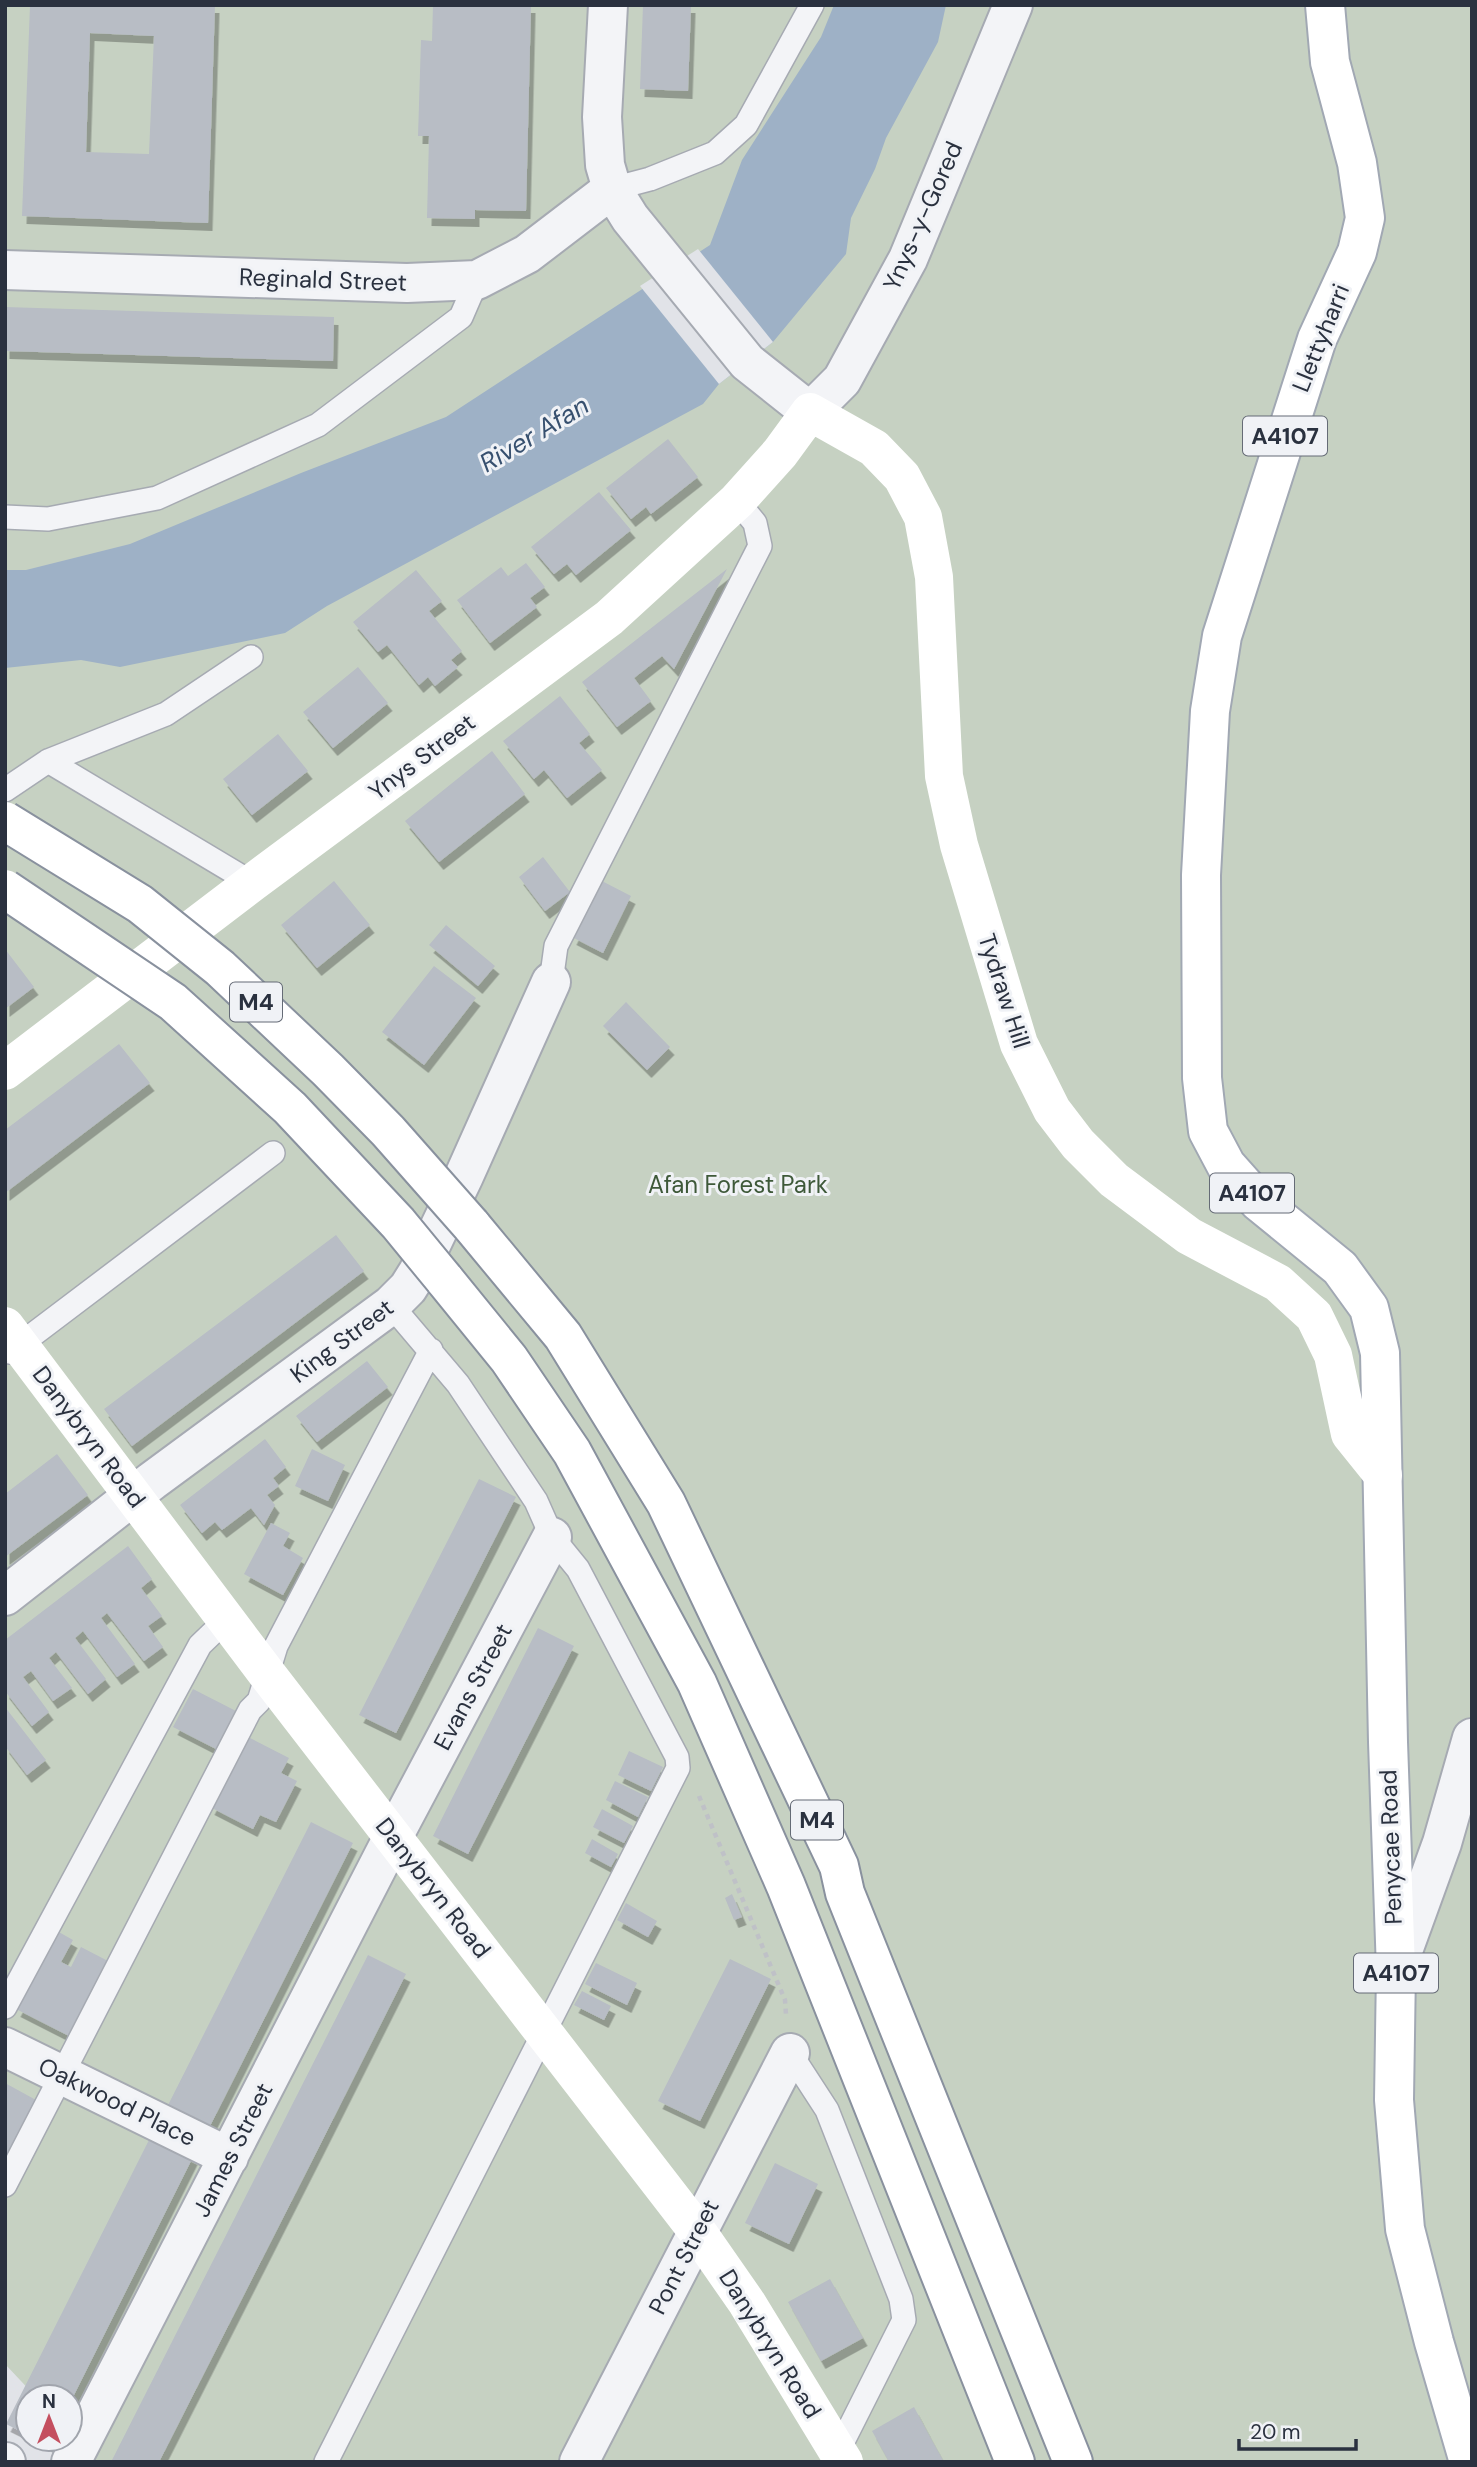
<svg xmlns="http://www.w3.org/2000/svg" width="1477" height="2467" font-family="'DM Sans',sans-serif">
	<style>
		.green { fill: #c6d1c2 }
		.water { fill: #9eb1c6 }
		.pier { fill: #e1e3e8 }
		.building { fill: #b8bdc5; fill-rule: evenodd; filter: url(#shadow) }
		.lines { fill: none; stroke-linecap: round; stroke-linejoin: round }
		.lane-casing { stroke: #a6aab2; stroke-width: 26 }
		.street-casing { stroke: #a6aab2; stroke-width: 42 }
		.primary-casing { stroke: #a1a8b3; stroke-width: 42 }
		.highway-casing { stroke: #89919e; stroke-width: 42 }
		.path { stroke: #bfc1c7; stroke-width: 4.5; stroke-dasharray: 5 5; stroke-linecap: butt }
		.lane { stroke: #f3f4f7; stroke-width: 23 }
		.street { stroke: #f3f4f7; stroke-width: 38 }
		.secondary { stroke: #fff; stroke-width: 38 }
		.primary { stroke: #fff; stroke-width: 38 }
		.highway { stroke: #fff; stroke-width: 38 }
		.highway-bridge-casing { stroke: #89919e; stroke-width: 42; stroke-linecap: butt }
		.highway-bridge { stroke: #fff; stroke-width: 38 }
		.labels { text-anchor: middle; stroke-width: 6; stroke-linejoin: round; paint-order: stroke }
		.shield { fill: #f0f2f6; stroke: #656b76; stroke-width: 2 }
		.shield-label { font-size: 23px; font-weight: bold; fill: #2a313f }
		.street-label { font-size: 24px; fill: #2a313f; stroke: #f0f2f6 }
		.park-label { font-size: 24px; fill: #3e5939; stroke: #f0f2f6 }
		.water-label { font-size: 26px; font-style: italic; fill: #37506f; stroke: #f0f2f6 }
	</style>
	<defs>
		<filter id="shadow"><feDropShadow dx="4.5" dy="8" stdDeviation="0" flood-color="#0004"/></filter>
	</defs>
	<rect width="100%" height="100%" fill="#e1e3e8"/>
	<path class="green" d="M5,5H1472V2462H95L70,2435V2397H36L5,2364Z"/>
	<path class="water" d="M834,5H946L938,42L886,138L875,169L851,218L846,254L773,342L719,384L703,404L327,606L285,633L120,667L81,660L5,668V570H26L130,544L301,473L446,417L710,245L742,160L821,37Z"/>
	<path class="pier" d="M698,249L773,342L719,384L640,286Z"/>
	<path class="building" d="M30,5H215L208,223L22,216ZM90,33L154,36L149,154L86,152Z
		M433,5H531L526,211L475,210V219L427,218L429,136H418L421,40L432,41Z
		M643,5H691L688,91L640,89Z
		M5,307L334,317L333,361L5,351Z
		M668,439L698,477L651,514L646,507L631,519L606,488Z
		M599,492L631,530L576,575L567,564L554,574L531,547Z
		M526,563L545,587L530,598L537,607L490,643L457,600L501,567L508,576Z
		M727,569L674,669L662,656L634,678L651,701L617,727L582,682Z
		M416,570L442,601L429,611L462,651L451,660L458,667L435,686L428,677L419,685L387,645L378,652L353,622Z
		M358,667L388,703L333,748L303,712Z
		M560,696L590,734L579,743L602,770L567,798L544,770L534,779L503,741Z
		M278,734L308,771L252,815L223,779Z
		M492,751L525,794L439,862L405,821Z
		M543,857L570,892L545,911L519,877Z
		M600,880L631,896L603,953L572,937Z
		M334,881L370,925L317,968L281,925Z
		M446,925L495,966L478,986L429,945Z
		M5,949L34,987L5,1009Z
		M434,966L476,998L424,1065L382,1032Z
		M626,1002L670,1047L647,1070L603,1026Z
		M119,1044L150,1083L5,1193V1130Z
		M336,1235L364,1271L132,1446L104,1409Z
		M367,1361L388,1387L317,1442L296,1416Z
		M265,1439L286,1467L273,1478L279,1486L267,1495L275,1505L264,1525L251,1508L222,1530L215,1522L202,1533L180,1505Z
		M312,1449L345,1465L328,1501L295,1486Z
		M57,1454L88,1495L5,1557V1494Z
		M479,1479L516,1497L396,1733L359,1715Z
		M271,1523L290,1533L283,1546L303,1558L283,1595L244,1574Z
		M128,1546L152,1579L141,1588L162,1616L148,1626L163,1647L144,1661L107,1613L101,1618L135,1664L117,1677L83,1631L75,1638L106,1679L88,1694L56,1652L49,1658L72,1688L53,1701L31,1671L23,1677L49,1712L32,1726L5,1691V1640Z
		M538,1628L574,1646L468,1854L433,1836Z
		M193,1689L236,1711L216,1749L173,1727Z
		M5,1707L46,1760L27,1775L5,1746Z
		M246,1736L289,1758L281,1773L297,1781L276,1822L260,1815L253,1829L210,1807Z
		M629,1751L663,1767L651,1791L618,1775Z
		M615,1781L648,1797L638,1817L606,1800Z
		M602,1809L633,1826L624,1843L593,1827Z
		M311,1822L353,1843L207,2132L165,2111Z
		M592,1839L618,1854L611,1867L585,1853Z
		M732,1894L742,1917L734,1920L725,1898Z
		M626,1903L657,1921L648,1937L617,1920Z
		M57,1931L73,1940L61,1962L71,1967L81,1947L108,1961L69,2036L16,2009Z
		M368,1955L406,1974L317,2151L159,2462H111Z
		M730,1959L771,1979L700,2121L658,2101Z
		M596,1963L637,1983L627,2005L585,1984Z
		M582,1991L611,2006L604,2020L574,2005Z
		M5,2083L36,2100L5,2159Z
		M151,2136L193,2157L70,2403V2397H28V2435L6,2424Z
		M775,2163L818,2184L789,2244L745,2223Z
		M830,2279L863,2338L821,2361L788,2302Z
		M914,2407L930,2437L944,2462L888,2460L872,2431Z
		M37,2439H52L49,2445Z"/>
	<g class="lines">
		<g class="lane-casing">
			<path id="lane" d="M612,189L650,179L715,153L746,125L812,5
				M5,517L48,519L157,498L318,425L461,317L477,280
				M48,761L166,714L251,657
				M5,790L48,761L252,883
				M551,982L556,946L760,546L755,523L737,501
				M10,1352L273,1153
				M5,2007L200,1645L226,1620
				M790,2053L827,2110L901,2299L904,2320L834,2459
				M5,2185L250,1710L259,1701L276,1646L431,1350
				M326,2462L678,1768L677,1757L578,1569L552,1537L536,1501L458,1384L391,1305"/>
		</g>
		<g class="street-casing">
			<path id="street" d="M608,5L602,117L605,165L612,189L630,218L747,362L810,412L842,380L908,259L1013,5
				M5,270L407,283L477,280L527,254L612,189
				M5,1596L152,1481L391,1305L408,1288L418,1272L464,1176L551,982
				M1396,1970L1442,1843L1472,1738
				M5,2047L229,2157
				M5,2462H6
				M71,2462L393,1837L552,1537
				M579,2462L790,2053"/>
		</g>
		<g class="primary-casing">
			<path id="primary" d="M1325,5L1330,62L1357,163L1365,218L1357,252L1317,339L1222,636L1210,711L1201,875L1202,1078L1208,1131L1226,1165L1259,1202L1340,1268L1369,1308L1380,1353L1388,1742L1396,1970L1394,2100L1405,2229L1434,2342L1469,2462"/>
		</g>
		<g class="highway-casing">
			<path id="highway" d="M471,1225L563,1336L666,1503L839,1866L845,1893L1073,2462
				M444,1279L509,1359L572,1452L697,1683L786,1886L1015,2462"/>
		</g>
		<path class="path" d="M699,1796L785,2000L786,2015"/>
		<use href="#lane" class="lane"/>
		<use href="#street" class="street"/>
		<path class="secondary" d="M5,1071L252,883L609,618L737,501L780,453L810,412L874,448L902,477L923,517L934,577L944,776L959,845L1019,1044L1052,1110L1078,1144L1114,1180L1189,1236L1278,1283L1314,1316L1333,1355L1350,1434L1383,1475
			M5,1326L267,1674L697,2231L747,2303L844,2462"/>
		<use href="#primary" class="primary"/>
		<use href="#highway" class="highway"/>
		<g class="highway-bridge-casing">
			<path id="highway-bridge" d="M5,821L140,904L220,968L328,1070L388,1131L471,1225
				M5,889L173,1002L290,1108L398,1223L444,1279"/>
		</g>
		<use href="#highway-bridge" class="highway-bridge"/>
	</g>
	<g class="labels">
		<g class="shield">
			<rect x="1243" y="416.5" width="84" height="39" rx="5"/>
			<rect x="230" y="982.5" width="52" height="39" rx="5"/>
			<rect x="1210" y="1173.5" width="84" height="39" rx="5"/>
			<rect x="791" y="1800.5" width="52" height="39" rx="5"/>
			<rect x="1354" y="1953.5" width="84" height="39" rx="5"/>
		</g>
		<g class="shield-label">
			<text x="1285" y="444">A4107</text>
			<text x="256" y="1010">M4</text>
			<text x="1252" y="1201">A4107</text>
			<text x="817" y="1828">M4</text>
			<text x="1396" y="1981">A4107</text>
		</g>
		<g class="street-label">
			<text transform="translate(923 216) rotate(-66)" y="8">Ynys-y-Gored</text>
			<text transform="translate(323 280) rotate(2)" y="8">Reginald Street</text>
			<text transform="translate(1321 338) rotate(-68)" y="8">Llettyharri</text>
			<text transform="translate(422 757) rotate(-37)" y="8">Ynys Street</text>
			<text transform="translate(1004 991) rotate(72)" y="8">Tydraw Hill</text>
			<text transform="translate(342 1341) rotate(-37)" y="8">King Street</text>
			<text transform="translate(89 1437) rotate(53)" y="8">Danybryn Road</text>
			<text transform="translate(473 1687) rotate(-62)" y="8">Evans Street</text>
			<text transform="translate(1391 1847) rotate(-92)" y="8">Penycae Road</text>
			<text transform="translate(433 1888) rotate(52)" y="8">Danybryn Road</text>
			<text transform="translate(117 2102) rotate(26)" y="8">Oakwood Place</text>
			<text transform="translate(233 2150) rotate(-63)" y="8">James Street</text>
			<text transform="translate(684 2257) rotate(-63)" y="8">Pont Street</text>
			<text transform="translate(770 2344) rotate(58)" y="8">Danybryn Road</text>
		</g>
		<g class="park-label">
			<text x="738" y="1193">Afan Forest Park</text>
		</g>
		<g class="water-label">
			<text transform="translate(534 434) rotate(-31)" y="9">River Afan</text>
		</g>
	</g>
	<rect width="1477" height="2467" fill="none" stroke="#2a313f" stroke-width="14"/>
	<g transform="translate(49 2418)"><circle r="33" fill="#f0f2f6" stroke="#a1a5ad" stroke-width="2"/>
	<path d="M0-5L12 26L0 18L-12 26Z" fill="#c44f5f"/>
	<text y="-10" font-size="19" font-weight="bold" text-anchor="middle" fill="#2a313f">N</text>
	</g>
	<path d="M1239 2439v10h117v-10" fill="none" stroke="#2a313f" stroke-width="3.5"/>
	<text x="1250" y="2439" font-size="21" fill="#2a313f" stroke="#f0f2f6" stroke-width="5" paint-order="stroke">20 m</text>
</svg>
